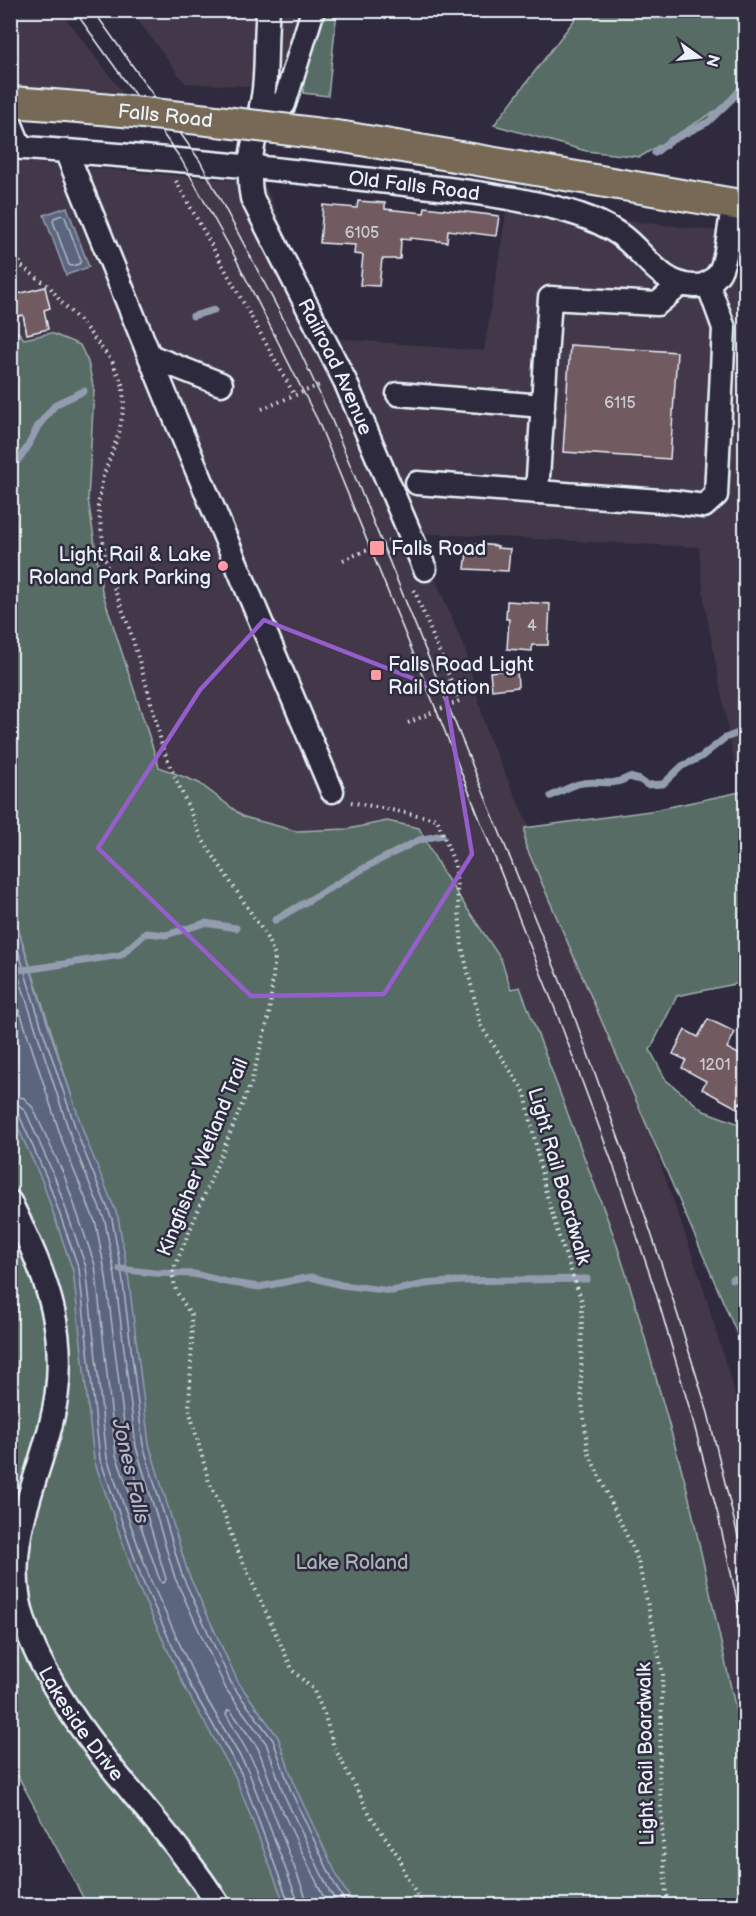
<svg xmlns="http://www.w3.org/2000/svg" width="756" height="1916" font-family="'Balsamiq Sans',sans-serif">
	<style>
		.built { fill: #433848 }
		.green { fill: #596c66; stroke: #a0aeaf; stroke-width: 1.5 }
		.water { fill: #5b657e; stroke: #939daf; stroke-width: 1.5 }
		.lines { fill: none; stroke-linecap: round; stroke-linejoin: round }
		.shore { stroke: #b0b9c7; stroke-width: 1.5 }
		.stream { stroke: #939daf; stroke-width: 7 }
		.building { fill: #715a61; stroke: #e8f1f8; stroke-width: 1.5 }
		.minor-casing { stroke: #e8f1f8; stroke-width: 27 }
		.major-casing { stroke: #e8f1f8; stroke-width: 34 }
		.path { stroke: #e8f1f8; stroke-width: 4; stroke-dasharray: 1.5 4.5; stroke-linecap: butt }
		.minor { stroke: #2f2a3d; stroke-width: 22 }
		.major { stroke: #776954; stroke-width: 30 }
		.tram { stroke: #e8f1f8; stroke-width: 1.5 }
		.major-bridge-casing { stroke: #e8f1f8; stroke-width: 34; stroke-linecap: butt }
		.major-bridge { stroke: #776954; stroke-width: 30 }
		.marked { fill: none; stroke: #965dcd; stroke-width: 4.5; stroke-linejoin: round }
		.poi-dot { fill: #ff9aa2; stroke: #2f2a3d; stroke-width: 2 }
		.labels { text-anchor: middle; stroke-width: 5; stroke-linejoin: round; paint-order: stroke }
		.number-label { font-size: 16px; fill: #cacbd2 }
		.street-label { font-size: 20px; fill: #e8f1f8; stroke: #2f2a3d }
		.poi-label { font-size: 20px; fill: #e8f1f8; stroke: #2f2a3d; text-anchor: start }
		.park-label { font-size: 20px; fill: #a8b5b6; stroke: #2f2a3d }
		.water-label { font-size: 21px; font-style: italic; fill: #b0b9c7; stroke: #2f2a3d }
	</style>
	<rect width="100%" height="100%" fill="#2f2a3d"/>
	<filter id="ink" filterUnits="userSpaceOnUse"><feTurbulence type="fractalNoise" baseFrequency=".0167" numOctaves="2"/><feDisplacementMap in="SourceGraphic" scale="12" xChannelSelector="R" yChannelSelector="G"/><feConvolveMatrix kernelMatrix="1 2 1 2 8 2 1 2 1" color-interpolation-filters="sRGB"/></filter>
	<g filter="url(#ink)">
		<path class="built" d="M10,11H60L127,98L11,88Z
			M131,11H310L303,93L264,87L185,83Z
			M10,161L264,183L330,338L484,351L507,207L745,234L746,672L738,674L740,729L745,733V791H741L731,746L704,600L699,547L416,533L466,652L487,733L591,966L701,1280L738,1405L746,1434L745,1751L687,1489L634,1299L615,1239L554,1074L76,1110L10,896Z"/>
		<path class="green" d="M310,11H337L328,96L303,93Z
			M581,11H745V93L640,157L586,151L494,125Z
			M10,322L24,339L51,333L80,345L88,362L94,390L88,499L102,591L159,767L199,783L244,817L296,831L348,829L387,821L419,828L442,871L501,959L511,989L520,987L615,1239L634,1299L687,1489L745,1751V1905H87L11,1763V1129L76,1110L11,906Z
			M745,791V982L677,996L650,1050L666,1080L704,1111L745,1126V1434L738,1336L525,844V828L650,811Z"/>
		<path class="water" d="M67,207L89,267L66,275L44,215Z
			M10,896L11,906L48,1026L86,1139L118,1217L128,1274L149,1444L188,1573L238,1682L278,1737L296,1789L341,1884L355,1905H285L235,1776L186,1690L137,1584L94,1460L73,1271L43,1183L11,1112Z"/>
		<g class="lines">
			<path class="shore" d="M62,215L65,217L81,261L79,264L72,266L69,265L53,221L54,218Z
				M10,924L42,1028L80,1141L112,1219L122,1275L143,1445L182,1575L232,1685L273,1740L291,1791L336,1887L348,1906
				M10,950L73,1143L105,1221L115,1276L136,1447L175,1578L226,1689L266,1743L284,1795L329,1890L339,1906
				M10,981L64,1146L96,1224L106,1277L127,1448L166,1579L164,1583L161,1582L158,1575L116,1455L95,1265L64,1175L33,1108L24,1098L10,1095
				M10,1104L19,1105L26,1112L55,1178L86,1267L107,1458L150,1579L198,1684L248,1770L297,1899V1906
				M10,1111L15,1112L19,1115L48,1181L79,1269L100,1459L143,1582L191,1687L241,1773L290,1906
				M306,1906L305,1895L256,1767L226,1714L228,1710L231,1711L258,1748L276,1798L328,1906"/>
			<path class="stream" d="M655,153L670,141L708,122L732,99L746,83
				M193,316L214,310
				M10,470L27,448L38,426L56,404L84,391
				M551,796C560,792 569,787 578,784C598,778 609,789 629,777L640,780L647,785L663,784L682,766L701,757L725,738L746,730
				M275,920L366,867L419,840L442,835
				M10,970L31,969L121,955L146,933L166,935L205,923L236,928
				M120,1269L154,1273L194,1274L226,1282L259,1287L311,1277L341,1285L392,1291L425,1284L461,1281L587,1279
				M732,1279H746
				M491,1906H492"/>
		</g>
		<path class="building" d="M358,201L385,203V209L424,213L425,207L499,216L496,236L448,230L447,242L410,238V240L401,239L400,259H382L379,286L360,285L363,255L354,254L355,245L320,243L323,205L357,208Z
			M45,287L50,308L44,310L48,329L27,334L23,315L10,318V296Z
			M570,345L677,352L670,459L563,452Z
			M468,543L498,546L497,548L510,549L508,571L465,569Z
			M507,601L550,604L548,645H532V651L507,649L509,619H506Z
			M517,669L518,687L492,690L490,672Z
			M708,1019L735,1032L727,1048L746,1058V1105L740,1102L737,1108L702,1089L706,1081L682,1068L686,1060L673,1054L685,1030L698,1037Z"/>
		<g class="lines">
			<g class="minor-casing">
				<g id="minor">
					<path id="s1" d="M268,10C265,37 267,63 264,89C260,125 244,161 252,198L345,381L425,569"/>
					<path d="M261,106L284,104L313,10"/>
					<path d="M10,122L20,147"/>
					<path id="s2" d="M10,147C128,155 246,165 363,179C420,186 477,191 534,203C563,209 594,217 619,234C644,251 660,286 695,286C704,286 712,282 718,274C726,265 731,218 733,204"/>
					<path d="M66,151L170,406L332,791"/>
					<path d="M150,356L221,384"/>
					<path d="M398,394L543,406"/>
					<path d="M417,483L674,502L704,506L716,495L724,328L708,284"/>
					<path d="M537,492L550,298L657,304L681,284"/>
					<path id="s3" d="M10,1202C49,1281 73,1340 50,1428C35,1486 8,1539 19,1601C26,1636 42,1666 60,1696C106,1771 172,1831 219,1906"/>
				</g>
			</g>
			<g class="major-casing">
				<path id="major" d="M344,137L746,206"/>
			</g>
			<path class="path" d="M176,181L295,396
				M10,233L21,266L50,287L61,302L82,323L112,361L123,386L124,406L119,433L103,477L98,506L107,569L130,630L149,694L163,749L202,839L265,934L275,956L269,1016L251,1083L172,1273L176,1291L191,1315L192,1340L189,1409L209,1482L223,1510L235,1545L293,1671L313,1689L325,1716L334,1747L372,1818L399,1857L406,1876L423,1906
				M262,409L322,384
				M343,560L390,541
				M408,723L459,701L413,587
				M351,802L437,819L455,865L462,947L481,1026L525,1093L545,1189L560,1240L582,1301L581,1393L588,1452L638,1560L663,1674L659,1775L666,1895L672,1906"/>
			<use href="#minor" class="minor"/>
			<use href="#major" class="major"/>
			<path class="tram" d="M74,10L181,159L234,255L318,421L440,719L557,1014L615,1170L656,1293L692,1417L718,1515L746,1640
				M93,10L200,161L295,341L331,418L572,1010L629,1167L670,1290L708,1413L746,1569"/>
			<g class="major-bridge-casing">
				<g id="major-bridge">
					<path id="s4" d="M10,102C122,109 233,122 344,137"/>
				</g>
			</g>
			<use href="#major-bridge" class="major-bridge"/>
		</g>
	</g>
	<path class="marked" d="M264,620L445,691L472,854L384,994L251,996L98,848L200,690Z"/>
	<g class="poi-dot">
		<rect x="369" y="540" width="16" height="16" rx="3"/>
		<circle cx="223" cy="566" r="6"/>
		<rect x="370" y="669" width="12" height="12" rx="3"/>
	</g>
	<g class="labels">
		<g class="number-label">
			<text x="362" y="238">6105</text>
			<text x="620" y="408">6115</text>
			<text x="532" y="631">4</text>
			<text x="715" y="1070">1201</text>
		</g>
		<g class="street-label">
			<text dy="7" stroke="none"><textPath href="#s4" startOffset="156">Falls Road</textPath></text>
			<text dy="7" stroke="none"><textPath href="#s2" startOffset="406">Old Falls Road</textPath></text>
			<text dy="7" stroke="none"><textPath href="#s1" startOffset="378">Railroad Avenue</textPath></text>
			<text transform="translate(202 1157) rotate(-68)" y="7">Kingfisher Wetland Trail</text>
			<text transform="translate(560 1176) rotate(74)" y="7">Light Rail Boardwalk</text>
			<text dy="7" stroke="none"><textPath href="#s3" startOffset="552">Lakeside Drive</textPath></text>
			<text transform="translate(645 1754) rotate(-91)" y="7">Light Rail Boardwalk</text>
		</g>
		<g class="poi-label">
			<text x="391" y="555">Falls Road</text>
			<text x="211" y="561" text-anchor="end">Light Rail &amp; Lake<tspan x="211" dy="23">Roland Park Parking</tspan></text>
			<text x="388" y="671">Falls Road Light<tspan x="388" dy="23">Rail Station</tspan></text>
		</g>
		<g class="park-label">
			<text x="352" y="1569">Lake Roland</text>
		</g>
		<g class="water-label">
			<text transform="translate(131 1471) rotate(77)" y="7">Jones Falls</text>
		</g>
	</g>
	<rect width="756" height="1916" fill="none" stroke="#2f2a3d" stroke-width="36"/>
	<rect x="18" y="18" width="720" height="1880" fill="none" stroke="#e8f1f8" stroke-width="2" filter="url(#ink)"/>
	<g transform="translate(699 57) rotate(105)" stroke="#2f2a3d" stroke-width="4.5" paint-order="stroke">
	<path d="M0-4.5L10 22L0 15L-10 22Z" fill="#e8f1f8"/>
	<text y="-9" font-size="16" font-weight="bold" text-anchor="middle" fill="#e8f1f8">N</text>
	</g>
</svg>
